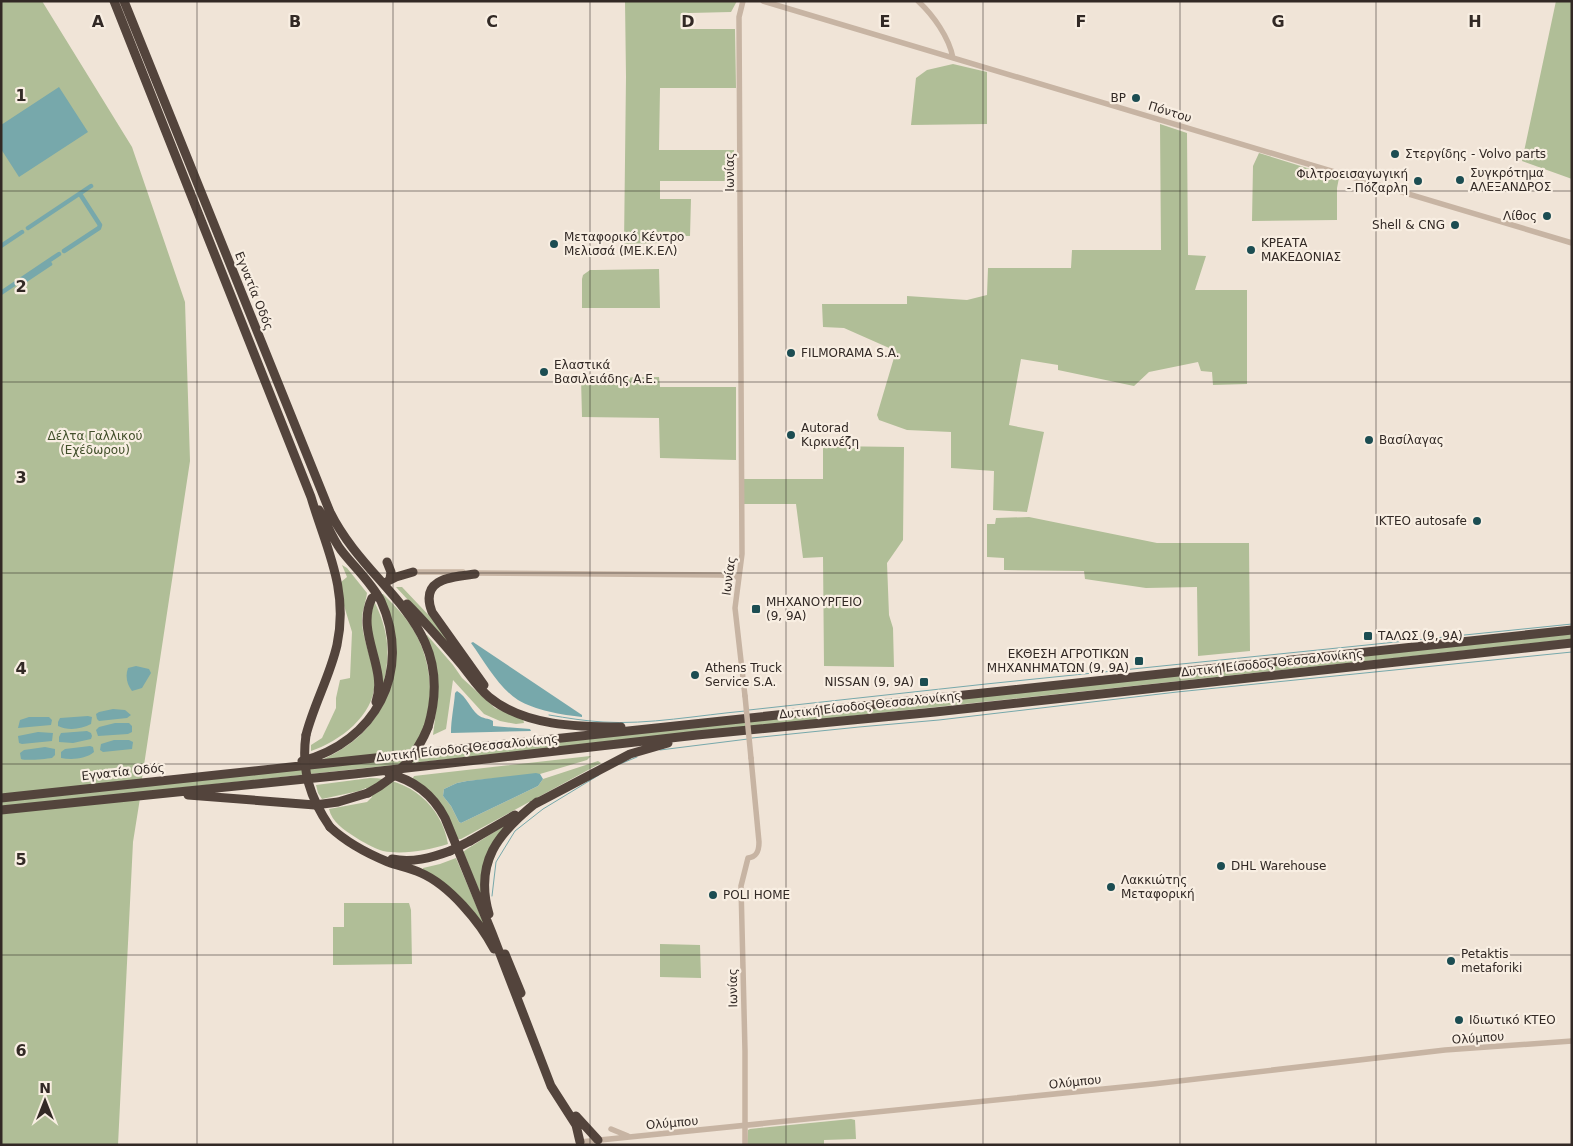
<svg xmlns="http://www.w3.org/2000/svg" width="1573" height="1146" font-family="'DejaVu Sans',sans-serif">
	<style>
		.green { fill: #b0be97 }
		.water { fill: #77a8ab }
		.lines { fill: none; stroke-linecap: round; stroke-linejoin: round }
		.stream { stroke: #77a8ab; stroke-width: 1 }
		.canal { stroke: #77a8ab; stroke-width: 4.5 }
		.minor { stroke: #c7b4a3; stroke-width: 5.5 }
		.highway { stroke: #53443c; stroke-width: 9 }
		.minor-bridge { stroke: #c7b4a3; stroke-width: 5.5 }
		.highway-bridge { stroke: #53443c; stroke-width: 9 }
		.grid { fill: none; stroke: #322925; stroke-width: 1; stroke-opacity: 0.55 }
		.poi-dot { fill: #1c4d52; stroke: #f8eee2; stroke-width: 2 }
		.labels { text-anchor: middle; stroke-width: 4.5; stroke-linejoin: round; paint-order: stroke }
		.poi-label { font-size: 12px; fill: #322925; stroke: #f8eee2; text-anchor: start }
		.street-label { font-size: 12px; fill: #322925; stroke: #f8eee2 }
		.park-label { font-size: 12px; fill: #414f2a; stroke: #f8eee2 }
		.grid-label { font-size: 16px; text-anchor: middle; font-weight: bold; fill: #322925; stroke: #f8eee2; stroke-width: 4.5; stroke-linejoin: round; paint-order: stroke }
	</style>
	<rect width="100%" height="100%" fill="#f0e4d7"/>
	<path class="green" d="M1,1H42L132,147L185,302L190,461L141,785L1572,634V639L141,792L133,842L118,1145H1Z
		M625,1H737L731,12L689,13L688,29H735L736,88H660L659,150H734V181H660V199H691L690,236H660V243L624,244L626,77Z
		M1556,1H1572V179L1522,161Z
		M953,64L987,72V124L911,125L916,78L927,70Z
		M1160,124L1187,133L1188,255L1206,256L1195,290H1247V384L1213,385L1212,372L1201,371L1198,362L1149,372L1134,386L1058,370V365L1021,359L1009,425L1044,432L1027,512L993,510L994,471L951,468V432L907,430L879,420L877,415L896,351L844,328L823,327L822,304H907V296L967,300L987,295L988,268H1071L1072,250H1161Z
		M1259,153L1339,178L1337,188V220L1252,221L1253,166Z
		M659,269L660,308H582V279L583,275L590,270H595Z
		M659,377L660,387H736V460L660,458L659,418L582,417L581,378Z
		M823,446L904,447L903,540L887,563L889,615L893,628L894,667L824,666L823,557L803,558L796,504H744L743,479H823Z
		M1029,517L1157,543H1249L1250,651L1198,656L1197,587L1146,588L1085,579L1084,571L1004,570V558L987,557V524H995L996,518Z
		M342,565L347,568L367,593C366,602 362,610 362,620C362,639 372,657 374,677C379,712 341,741 311,751V745L322,738L336,708V698L340,680L350,678L352,632L342,599L341,582L347,577Z
		M396,587H402L436,623L457,653Z
		M382,594H383C393,604 403,614 411,626C430,655 435,693 425,726C422,734 416,742 413,750L314,763C354,747 379,724 392,682Z
		M374,601C390,633 391,658 381,693L368,628Z
		M427,635L453,665L462,678L495,708L523,719L524,723L516,724L500,721L484,714L453,680L446,729L433,735L438,695L425,636Z
		M590,756H591L587,760L540,774L467,781L457,783L444,789L443,796L451,806L459,822L461,823L538,786L543,779L598,761L601,763L461,839H457L453,832L412,780L414,776Z
		M370,778C409,778 442,806 448,844C428,850 404,855 383,851C373,848 363,842 355,837C344,830 332,822 329,809L367,802L372,797L366,788L359,791L322,799L318,793L316,785Z
		M504,826L505,827L481,895L463,852L467,849Z
		M456,858L484,924L483,926L423,869V868L440,864Z
		M344,903H409L411,910L412,964L333,965V927H344Z
		M660,944L700,945L701,978L660,977Z
		M851,1119L855,1120L856,1139L824,1140V1145H747L748,1130L750,1129Z"/>
	<path class="water" d="M59,87L88,132L19,177L1,149V125Z
		M473,642L582,715V717C563,715 534,710 518,700C498,687 485,662 471,643Z
		M136,666L149,669L151,673L142,688L132,691C127,685 125,676 128,668Z
		M457,691C467,697 470,708 478,715C483,719 488,718 493,721V726L530,729L531,731L451,733C451,719 454,707 455,693Z
		M113,709L125,710L131,715L127,718L99,721L97,719L96,714L99,712Z
		M88,716L92,717L91,724C82,729 68,731 58,726V722L60,718Z
		M29,717H49L52,720L51,725L18,728L20,720Z
		M115,723H129L132,726V732L128,734L98,736L96,730L99,727Z
		M87,731L91,733L92,736L91,739L73,743L59,742V737L61,733Z
		M38,732L53,733L52,741L22,744L19,743L18,736Z
		M129,740L133,742L132,749L103,752L100,750L101,744L114,740Z
		M90,746L93,747L94,752C86,759 72,760 61,758V752L65,749Z
		M45,747L55,749V755L52,758C45,759 26,761 21,759L20,753L24,750Z
		M536,773L540,774L543,779L538,786L461,823L459,822L451,806L443,796L444,789L457,783L467,781Z"/>
	<g class="lines">
		<path class="stream" d="M749,710L986,684L1572,624
			M549,715C567,718 585,721 603,722C647,725 700,715 745,711
			M752,738L859,727L939,720L1177,692L1572,652
			M660,750L748,739
			M620,764L637,757
			M492,896L496,862L515,831L543,809L599,775"/>
		<path class="canal" d="M28,228L91,186
			M1,246L22,232
			M64,251L99,228L100,225L80,194
			M20,284L50,264
			M1,293L59,254"/>
		<path class="minor" d="M743,1L739,17L742,554L735,608L745,696
			M763,1L1572,243
			M918,1C933,15 949,37 953,58
			M413,572H463
			M472,573L721,575L739,577
			M611,1129L628,1136
			M580,1142L1153,1084L1445,1050L1572,1041
			M745,1145V1051L741,886L748,858C757,857 759,851 759,842L751,758"/>
		<path class="highway" d="M114,1L311,497C326,548 349,589 337,645C330,676 314,704 306,735
			M124,1L330,512C369,591 459,623 428,727
			M387,562L391,572L390,579
			M475,574C452,577 419,578 432,612L484,685
			M388,581L396,577L413,572
			M372,598C355,633 388,667 376,702
			M407,604C426,623 444,644 461,664C470,675 478,688 489,697C524,726 577,727 621,727
			M302,761C375,742 413,672 381,601C371,582 354,567 341,550C332,538 327,523 319,510
			M389,774C414,780 433,795 445,818L492,933L551,1086L576,1125L580,1142
			M188,795L315,805L338,802L368,793
			M1,798C525,741 1048,687 1572,630
			M533,805L630,754L668,743
			M1,810L354,774L697,735L935,712L1572,643
			M330,827C347,843 366,853 388,862C399,866 410,868 421,873C449,885 480,922 494,949
			M470,841L515,815
			M392,859C412,863 431,858 450,851
			M489,914C474,862 498,833 537,802
			M505,954L521,993
			M576,1116L598,1140"/>
		<path class="minor-bridge" d="M745,696L751,758"/>
		<path class="highway-bridge" d="M306,735C301,770 310,798 330,827
			M368,793C396,778 416,757 428,727
			M450,851L470,841"/>
	</g>
	<path class="grid" d="M197,1V1145M393,1V1145M590,1V1145M786,1V1145M983,1V1145M1180,1V1145M1376,1V1145M1,191H1572M1,382H1572M1,573H1572M1,764H1572M1,955H1572"/>
	<g class="poi-dot">
		<circle cx="1136" cy="98" r="5"/>
		<circle cx="1395" cy="154" r="5"/>
		<circle cx="1460" cy="180" r="5"/>
		<circle cx="1418" cy="181" r="5"/>
		<circle cx="1547" cy="216" r="5"/>
		<circle cx="1455" cy="225" r="5"/>
		<circle cx="554" cy="244" r="5"/>
		<circle cx="1251" cy="250" r="5"/>
		<circle cx="791" cy="353" r="5"/>
		<circle cx="544" cy="372" r="5"/>
		<circle cx="791" cy="435" r="5"/>
		<circle cx="1369" cy="440" r="5"/>
		<circle cx="1477" cy="521" r="5"/>
		<rect x="751" y="604" width="10" height="10" rx="2.5"/>
		<rect x="1363" y="631" width="10" height="10" rx="2.5"/>
		<rect x="1134" y="656" width="10" height="10" rx="2.5"/>
		<circle cx="695" cy="675" r="5"/>
		<rect x="919" y="677" width="10" height="10" rx="2.5"/>
		<circle cx="1221" cy="866" r="5"/>
		<circle cx="1111" cy="887" r="5"/>
		<circle cx="713" cy="895" r="5"/>
		<circle cx="1451" cy="961" r="5"/>
		<circle cx="1459" cy="1020" r="5"/>
	</g>
	<g class="labels">
		<g class="poi-label">
			<text x="1126" y="102" text-anchor="end">BP</text>
			<text x="1405" y="158">Στεργίδης - Volvo parts</text>
			<text x="1470" y="177">Συγκρότημα<tspan x="1470" dy="14">ΑΛΕΞΑΝΔΡΟΣ</tspan></text>
			<text x="1408" y="178" text-anchor="end">Φιλτροεισαγωγική<tspan x="1408" dy="14">- Πόζαρλη</tspan></text>
			<text x="1537" y="220" text-anchor="end">Λίθος</text>
			<text x="1445" y="229" text-anchor="end">Shell &amp; CNG</text>
			<text x="564" y="241">Μεταφορικό Κέντρο<tspan x="564" dy="14">Μελισσά (ΜΕ.Κ.ΕΛ)</tspan></text>
			<text x="1261" y="247">ΚΡΕΑΤΑ<tspan x="1261" dy="14">ΜΑΚΕΔΟΝΙΑΣ</tspan></text>
			<text x="801" y="357">FILMORAMA S.A.</text>
			<text x="554" y="369">Ελαστικά<tspan x="554" dy="14">Βασιλειάδης Α.Ε.</tspan></text>
			<text x="801" y="432">Autorad<tspan x="801" dy="14">Κιρκινέζη</tspan></text>
			<text x="1379" y="444">Βασίλαγας</text>
			<text x="1467" y="525" text-anchor="end">ΙΚΤΕΟ autosafe</text>
			<text x="766" y="606">ΜΗΧΑΝΟΥΡΓΕΙΟ<tspan x="766" dy="14">(9, 9Α)</tspan></text>
			<text x="1378" y="640">ΤΑΛΩΣ (9, 9Α)</text>
			<text x="1129" y="658" text-anchor="end">ΕΚΘΕΣΗ ΑΓΡΟΤΙΚΩΝ<tspan x="1129" dy="14">ΜΗΧΑΝΗΜΑΤΩΝ (9, 9Α)</tspan></text>
			<text x="705" y="672">Athens Truck<tspan x="705" dy="14">Service S.A.</tspan></text>
			<text x="914" y="686" text-anchor="end">NISSAN (9, 9Α)</text>
			<text x="1231" y="870">DHL Warehouse</text>
			<text x="1121" y="884">Λακκιώτης<tspan x="1121" dy="14">Μεταφορική</tspan></text>
			<text x="723" y="899">POLI HOME</text>
			<text x="1461" y="958">Petaktis<tspan x="1461" dy="14">metaforiki</tspan></text>
			<text x="1469" y="1024">Ιδιωτικό ΚΤΕΟ</text>
		</g>
		<g class="street-label">
			<text transform="translate(1170 112) rotate(17)" y="4">Πόντου</text>
			<text transform="translate(730 172) rotate(-90)" y="4">Ιωνίας</text>
			<text transform="translate(254 291) rotate(68)" y="4">Εγνατία Οδός</text>
			<text transform="translate(729 576) rotate(-82)" y="4">Ιωνίας</text>
			<text transform="translate(1272 663) rotate(-6)" y="4">Δυτική Είσοδος Θεσσαλονίκης</text>
			<text transform="translate(870 705) rotate(-6)" y="4">Δυτική Είσοδος Θεσσαλονίκης</text>
			<text transform="translate(467 748) rotate(-6)" y="4">Δυτική Είσοδος Θεσσαλονίκης</text>
			<text transform="translate(123 772) rotate(-6)" y="4">Εγνατία Οδός</text>
			<text transform="translate(733 988) rotate(-91)" y="4">Ιωνίας</text>
			<text transform="translate(1478 1038) rotate(-4)" y="4">Ολύμπου</text>
			<text transform="translate(1075 1082) rotate(-6)" y="4">Ολύμπου</text>
			<text transform="translate(672 1123) rotate(-5)" y="4">Ολύμπου</text>
		</g>
		<g class="park-label">
			<text x="95" y="440">Δέλτα Γαλλικού<tspan x="95" dy="14">(Εχέδωρου)</tspan></text>
		</g>
	</g>
	<g class="grid-label">
		<text x="98" y="27">A</text>
		<text x="295" y="27">B</text>
		<text x="492" y="27">C</text>
		<text x="688" y="27">D</text>
		<text x="885" y="27">E</text>
		<text x="1081" y="27">F</text>
		<text x="1278" y="27">G</text>
		<text x="1475" y="27">H</text>
		<text x="21" y="101">1</text>
		<text x="21" y="292">2</text>
		<text x="21" y="483">3</text>
		<text x="21" y="674">4</text>
		<text x="21" y="865">5</text>
		<text x="21" y="1056">6</text>
	</g>
	<rect width="1573" height="1146" fill="none" stroke="#322925" stroke-width="5"/>
	<g transform="translate(45 1101)" stroke="#f8eee2" stroke-width="4" paint-order="stroke">
	<path d="M0-4L9 19L0 12L-9 19Z" fill="#322925"/>
	<text y="-8" font-size="14" font-weight="bold" text-anchor="middle" fill="#322925">N</text>
	</g>
</svg>
